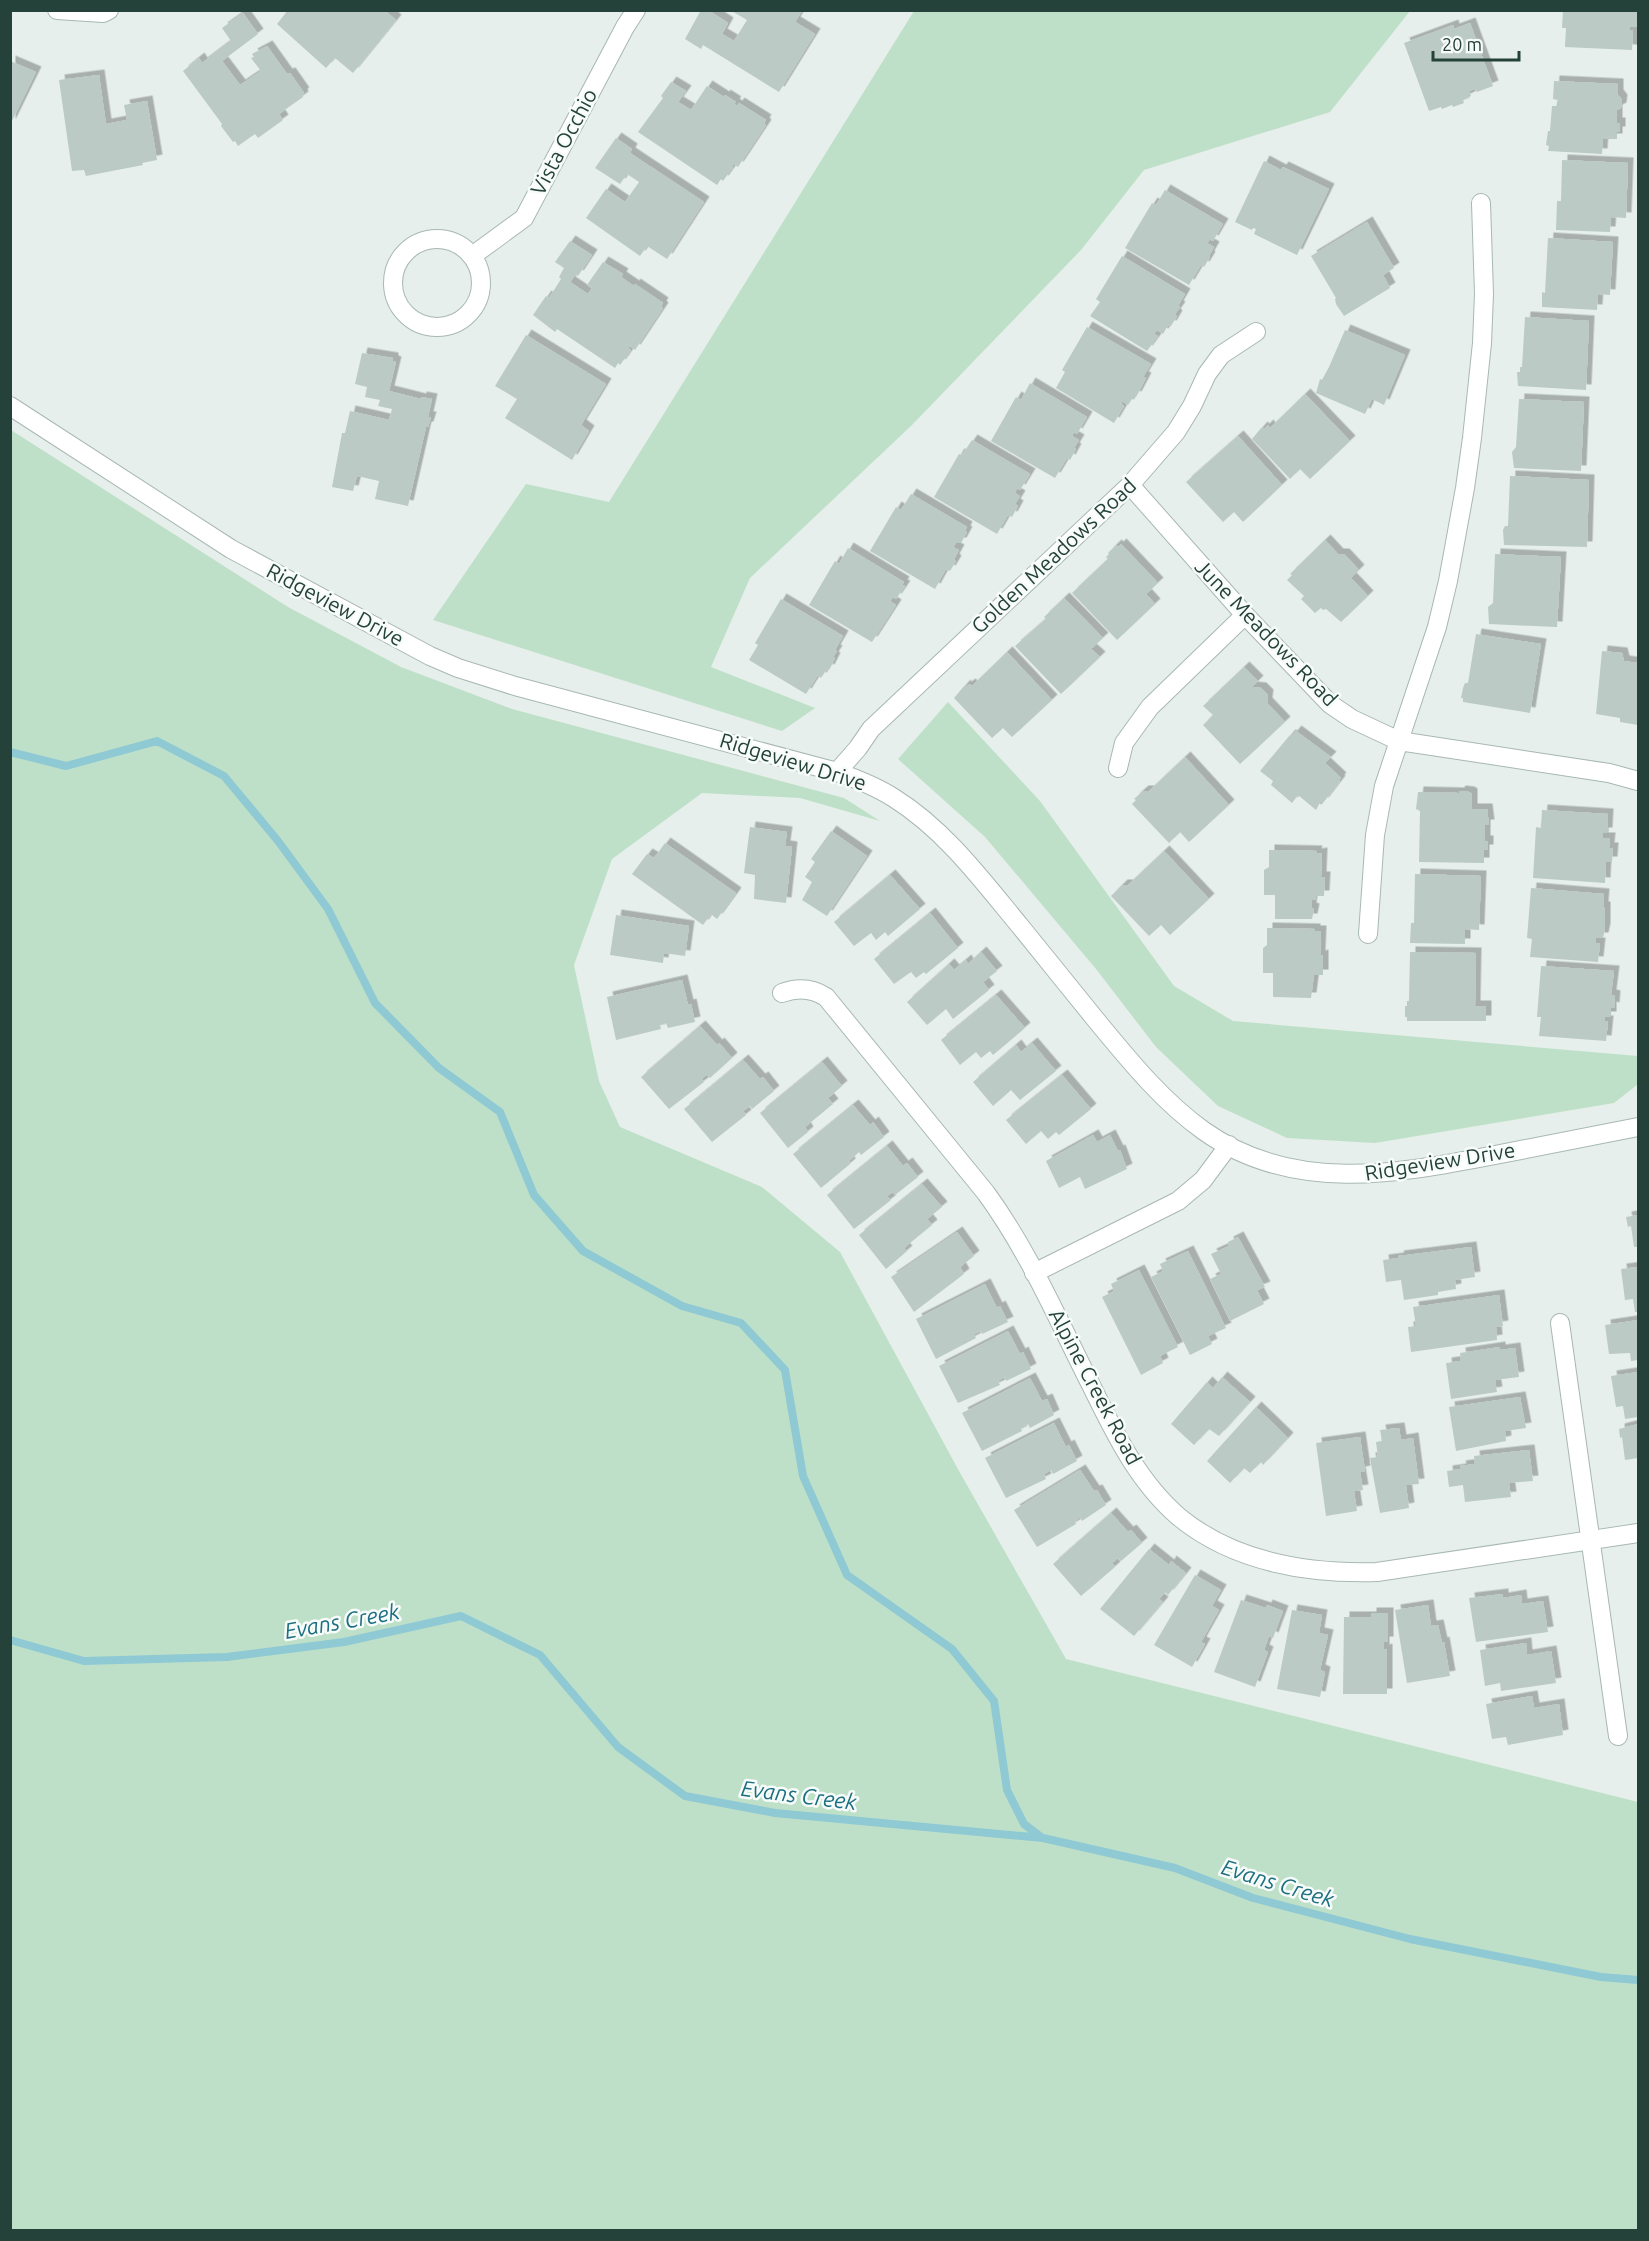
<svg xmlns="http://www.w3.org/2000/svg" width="1649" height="2241" font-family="Ubuntu,sans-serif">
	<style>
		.green { fill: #bfe0c8 }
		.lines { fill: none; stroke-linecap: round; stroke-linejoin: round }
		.stream { stroke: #8ec9d4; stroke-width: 8 }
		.building { fill: #bbcac4; filter: url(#shadow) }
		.minor-casing { stroke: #a8b8b2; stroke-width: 20 }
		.minor { stroke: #fff; stroke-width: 18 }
		.labels { text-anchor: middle; stroke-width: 5; stroke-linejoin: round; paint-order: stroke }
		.street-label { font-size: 21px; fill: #24423a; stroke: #f7fbf9 }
		.water-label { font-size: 22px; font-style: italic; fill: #1c6f80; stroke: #f7fbf9 }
	</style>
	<defs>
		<filter id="shadow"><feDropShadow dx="5.5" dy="-5.5" stdDeviation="0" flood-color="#0004"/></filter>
	</defs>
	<rect width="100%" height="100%" fill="#e6efeb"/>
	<path class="green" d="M914,11H1410L1330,112L1144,170L1081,250L912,425L750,578L711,667L815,708L782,731L433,620L526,484L609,502Z
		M11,430L288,607L401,667L512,709L844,798L880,821L800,798L702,793L612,859L574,965L599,1081L620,1127L762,1187L840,1252L959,1471L1066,1659L1638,1802V2230H11Z
		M948,702L1040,801L1174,986L1233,1021L1638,1056L1637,1085L1614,1103L1375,1143L1287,1138L1218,1106L1156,1047L1096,969L985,837L898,759Z"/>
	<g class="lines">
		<path class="stream" d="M10,752L66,766L157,741L224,776L278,841L328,909L375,1003L439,1068L500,1112L534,1195L583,1251L682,1306L741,1323L785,1370L803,1476L847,1575L952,1649L994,1701L1007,1790L1024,1824L1041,1837
			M10,1640L84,1661L227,1657L344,1642L461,1616L540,1655L618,1747L685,1796L775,1813L1043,1838L1175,1868L1253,1898L1410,1939L1601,1977L1638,1980"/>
	</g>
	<path class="building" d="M288,10H315L317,12L319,10H384L396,20L353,73L335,58L326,68L277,24Z
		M701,10H708L728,23L722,34L734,41L747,20L730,10H800L802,11L795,22L815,34L779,92L703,45L701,49L685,39Z
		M1563,10H1638L1637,27H1630V30H1633L1632,50L1565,47L1566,28H1562Z
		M243,13L258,34L222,61L240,85L261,71L251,58L254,57L252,54L267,46L287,74L290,73L304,93L302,94L303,97L279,114L283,120L258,138L255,134L238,146L235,141L233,142L221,126L222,124L183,71L199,58L202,63L231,41L222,28Z
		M1470,23L1493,86L1477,92L1475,89L1469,91L1471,96L1463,100L1464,103L1453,107L1452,105L1442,109L1441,107L1429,111L1404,43L1453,25L1454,29Z
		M10,61L36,72L10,125Z
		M99,75L106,124L127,120L124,105L147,101L157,160L142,163L143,165L86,176L84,170L72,171L59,80Z
		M1554,81L1618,84V95L1622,100L1621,108L1617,110V123H1620V132H1617V139H1603L1602,154L1548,151L1549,146L1546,145L1548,131H1550L1552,106H1558V100L1553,99Z
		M671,82L686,91L678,102L691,110L707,86L724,97L725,95L736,102L734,104L737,106L739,103L766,120L764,123L766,125L738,167L732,163L733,167L723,181L721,179L717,185L638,132L663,98L661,96Z
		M616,138L632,149L630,153L704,202L667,259L647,246L640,256L586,218L606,189L625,202L639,182L627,174L620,184L595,168Z
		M1562,160L1628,163L1626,218L1611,217L1610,232L1556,230L1557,201H1561Z
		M1264,161L1281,170L1283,167L1329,189L1297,255L1254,234L1256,229L1253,228L1252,230L1235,222Z
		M1165,190L1223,224L1213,241L1210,239L1207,243L1214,247L1209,256L1210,257L1204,267L1201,265L1189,285L1125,248L1152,203L1156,205Z
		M1367,222L1394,268L1383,275L1390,288L1344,316L1336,304L1335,299L1336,298L1311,256Z
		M1548,238L1613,242L1610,295L1598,294L1597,310L1542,307V292L1545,293Z
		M570,241L592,255L578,276L576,274L570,282L588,294L592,288L587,285L603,262L623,274L621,277L634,286L635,284L663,303L661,306L663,308L635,350L630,346L628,348L631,350L620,365L618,363L615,368L557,329L555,332L533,315L546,296L549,298L561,279L559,277L564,268L555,262Z
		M1122,256L1185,294L1178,306L1180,307L1175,314L1177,316L1171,326L1168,325L1163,334L1157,330L1154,334L1158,336L1147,351L1090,316L1100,302L1096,299Z
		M1525,317L1589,321L1586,390L1518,386L1517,372H1520V367H1522Z
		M1087,327L1151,364L1143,377L1146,378L1136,397L1134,396L1128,405L1122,401L1121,404L1124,406L1114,423L1056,388L1065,372L1062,370Z
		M1345,330L1405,355L1384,405L1372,399L1365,414L1316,393L1320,379L1322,380L1329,367Z
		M526,335L606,384L581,425L589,431L572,460L505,418L517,399L495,386Z
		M362,353L393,358V361L396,362L389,391L421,399V397L432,399L428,417H431L428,427H426L408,506L375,499L379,481L357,476L353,491L332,487L342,433H345L350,411L389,420L392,409L378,406L380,400L365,397L367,387L355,384Z
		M1030,383L1087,417L1077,434L1074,432L1072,436L1079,440L1074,448L1076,449L1070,460L1067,458L1055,478L991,441L1016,397L1021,400Z
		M1305,394L1350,441L1310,479L1300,469L1290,479L1252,439L1262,427L1264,429L1268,425L1270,428Z
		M1519,399L1584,402L1581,471L1514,468L1512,452L1516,447Z
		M1238,436L1282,485L1243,522L1234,512L1223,522L1186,482Z
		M972,440L1030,474L1020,490L1017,488L1015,493L1020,496L1015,504L1018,506L1012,517L1008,515L997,534L934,497L959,454L962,455Z
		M1510,476L1589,480L1587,547L1504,545L1503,530L1505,526H1508Z
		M911,494L967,527L965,531L967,532L961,543H956L953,547L959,550L954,559L956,561L950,571L946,569L935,589L870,551L896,507L901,510Z
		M1325,540L1338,554H1344L1359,570L1351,578L1368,596L1341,622L1326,609L1323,610L1321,608L1315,613L1301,599L1304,596L1287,580L1292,575L1290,574Z
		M1121,544L1158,583L1146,594L1155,604L1117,640L1072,593L1108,559L1106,557L1109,554L1108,553L1116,545L1118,547Z
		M848,548L904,582L902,585L905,586L896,599L893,597L890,601L896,605L872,642L809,605L835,561L839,564Z
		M1495,554L1561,557L1557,627L1489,624L1488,607L1493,603Z
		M1064,598L1103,638L1091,649L1100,657L1061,694L1015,646L1046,619L1044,617Z
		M781,599L843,636L835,650L837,651L833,657L835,658L829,670L827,669L821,678L818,675L806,694L749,660L758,645L755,643Z
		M1476,634L1541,644L1530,713L1463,702V698H1461L1463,688L1465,683H1468Z
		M1602,651L1622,653L1624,661L1638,663V725L1620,722V718L1596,714Z
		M1007,652L1052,700L1012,737L1003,728L992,738L954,698L965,685L966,687L970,684L972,686Z
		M1244,667L1258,681L1252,687L1261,688L1268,695L1267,703L1285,722L1240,764L1203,725L1213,715L1203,706Z
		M1296,731L1331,757L1325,763L1341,778L1339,780L1340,781L1323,803L1321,801L1316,810L1298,795L1292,803L1271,785L1273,781L1260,771L1290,735L1292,736Z
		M1185,757L1229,805L1189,842L1180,832L1169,843L1132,804L1136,800L1134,799L1143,791H1149Z
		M1460,791L1469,792L1472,794V809H1487L1489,825H1485V841H1488V850H1484V863L1419,862L1420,811L1416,809L1418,792L1459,793Z
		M1542,810L1608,814L1607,833H1603V838H1610L1609,848H1613L1612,862H1606L1605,883L1533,878L1536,827L1541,828Z
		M750,827L787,832L785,846L792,847L786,903L754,899L755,875L744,873Z
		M831,831L867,856L827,916L802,900L812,882L805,877L815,862L811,859Z
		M665,843L736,893L717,919L711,914L703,925L632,874L647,854L654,858Z
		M1269,850L1317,851L1316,854L1322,853L1321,877H1325L1324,896H1316V900H1312L1311,908L1314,909L1312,919H1275V895H1264V870L1269,867Z
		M1164,851L1209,899L1170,935L1161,925L1149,936L1111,896L1122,885H1128Z
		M1415,874L1481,876L1479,930L1465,929V944L1410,943L1411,923H1414Z
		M890,875L920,909L888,936L885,932L876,940L871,933L854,946L834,922Z
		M1531,888L1604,894L1603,907H1605V929L1603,938H1596V943H1600L1598,962L1530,957L1532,939L1527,938Z
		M930,913L958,948L926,974L924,972L916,978L911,972L894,984L874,959Z
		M616,915L689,926L685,956L664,953L663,963L610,955Z
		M1267,928L1315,929V931H1321L1320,956L1323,955V975H1314L1311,998L1273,997V973H1263V948L1267,945Z
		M981,952L997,971L983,982L989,990L953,1019L946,1009L927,1025L907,1002L949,964L954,970L966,960L968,964Z
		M1410,952L1476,953L1475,1006H1486V1021H1407V1017H1405V1006H1407V1001H1409Z
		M1541,966L1614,971L1611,995L1615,996L1614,1008L1611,1007V1017H1605V1021H1608L1606,1041L1539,1036L1541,1017H1537Z
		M682,980L688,1005L691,1004L695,1022L668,1028L666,1023L660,1025L661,1029L616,1040L607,997Z
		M996,995L1025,1028L993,1055L990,1051L981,1058L976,1052L960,1065L941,1040Z
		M700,1026L717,1045L719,1043L732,1058L710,1078L707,1075L702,1078L704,1082L669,1109L641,1077Z
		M1032,1043L1056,1071L1020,1100L1011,1090L993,1106L973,1082L1016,1045L1021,1052Z
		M743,1060L760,1079L763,1077L774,1091L752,1109L750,1106L743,1111L746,1115L712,1142L684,1109Z
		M822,1062L842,1086L828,1098L833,1104L805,1127L808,1132L788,1148L760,1113Z
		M1062,1075L1091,1109L1059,1135L1056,1132L1048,1139L1041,1131L1026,1144L1006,1120Z
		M853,1105L870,1125L873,1122L884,1137L861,1155L859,1152L849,1161L850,1164L821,1188L793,1154Z
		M1093,1135L1097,1142L1110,1135L1118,1151L1120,1150L1127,1169L1085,1189L1080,1177L1059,1188L1046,1161Z
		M887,1146L903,1166L907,1163L918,1177L895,1195L893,1192L887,1196L891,1200L854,1229L827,1195Z
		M922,1184L942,1207L927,1219L932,1225L904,1248L907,1251L886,1269L859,1235Z
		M1638,1215V1247H1634L1631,1226L1628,1227L1626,1217Z
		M957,1232L974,1256L960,1267L964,1274L914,1312L891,1277Z
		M1238,1237L1265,1287L1257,1290L1264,1304L1230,1321L1210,1279L1221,1274L1211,1254L1229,1246L1228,1242Z
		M1471,1247L1475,1277L1455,1280L1456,1289L1438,1292V1295L1404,1300L1401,1280L1386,1282L1383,1260L1399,1258L1398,1256Z
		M1188,1251L1226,1328L1208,1336L1212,1344L1190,1355L1151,1277L1163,1271L1160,1264Z
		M1638,1267V1312H1635L1633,1299L1625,1300L1621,1269Z
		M1139,1270L1178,1347L1160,1356L1163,1363L1141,1375L1102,1297L1114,1291L1111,1284Z
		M985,1284L997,1308L1000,1306L1008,1322L982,1334L981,1331L974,1334L976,1338L936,1359L916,1319Z
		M1499,1295L1503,1326L1496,1327L1497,1340L1411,1352L1408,1327L1416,1326L1413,1307Z
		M1638,1320V1360L1631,1361L1630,1353L1609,1354L1605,1325Z
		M1008,1331L1020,1354L1023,1352L1031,1369L1006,1381L1005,1377L998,1381L1000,1385L958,1403L939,1366Z
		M1500,1347V1350L1515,1348L1519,1377L1495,1380L1497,1392L1451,1399L1446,1363L1461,1361L1460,1353Z
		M1638,1372V1417L1625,1419L1623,1406L1616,1407L1611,1376Z
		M1222,1377L1250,1402L1219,1436L1209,1429L1194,1445L1171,1424L1207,1382L1213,1388Z
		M1030,1378L1042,1401L1047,1399L1054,1415L1030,1428L1028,1424L1021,1428L1022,1431L982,1451L962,1413Z
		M1520,1397L1526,1428L1505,1431L1506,1441L1456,1451L1449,1407Z
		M1256,1407L1288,1438L1263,1465L1261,1462L1250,1473L1244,1468L1230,1483L1207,1461Z
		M1054,1423L1066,1447L1069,1445L1077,1461L1053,1474L1051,1470L1044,1474L1046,1479L1006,1498L985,1458Z
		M1638,1424V1458L1625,1460L1622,1437L1620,1438L1619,1429Z
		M1399,1428L1401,1440L1413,1438L1419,1484L1406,1485L1409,1508L1380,1513L1370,1458L1378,1457L1376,1442L1382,1441L1380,1430Z
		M1360,1437L1365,1471L1360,1472L1363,1490L1354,1491L1357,1511L1326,1516L1316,1443Z
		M1529,1450L1533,1481L1509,1483L1511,1497L1465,1502L1463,1485L1449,1487L1447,1471L1461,1469L1460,1466L1475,1464L1474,1456Z
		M1080,1470L1094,1491L1097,1490L1106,1505L1082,1521L1080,1517L1075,1521L1076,1524L1037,1547L1014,1510Z
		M1111,1513L1128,1532L1131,1530L1142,1543L1121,1561L1118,1558L1112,1563L1115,1567L1081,1596L1053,1564Z
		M1149,1549L1169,1565L1171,1561L1186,1573L1168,1595L1165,1592L1159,1599L1163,1602L1134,1636L1100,1609Z
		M1195,1575L1221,1590L1212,1606L1219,1610L1201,1642L1205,1644L1192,1667L1154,1645Z
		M1503,1594V1598L1521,1595L1522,1604L1543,1601L1548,1632L1476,1642L1469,1598Z
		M1241,1600L1266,1608L1267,1605L1283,1611L1273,1638L1269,1636L1264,1650L1268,1652L1255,1687L1214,1672Z
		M1428,1605L1431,1626L1438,1625L1442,1643L1444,1642L1450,1676L1407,1683L1395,1610Z
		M1292,1610L1322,1615L1319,1633L1328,1635L1320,1670L1325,1672L1320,1697L1277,1689Z
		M1371,1613H1388V1642H1384V1650L1387,1649V1694H1343L1344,1617H1371Z
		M1526,1643L1527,1655L1551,1651L1556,1683L1501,1691L1500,1683L1485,1686L1480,1650Z
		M1532,1696L1534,1708L1559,1704L1563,1735L1508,1745L1506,1737L1492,1739L1486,1704Z"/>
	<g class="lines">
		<g class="minor-casing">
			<path id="minor" d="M57,10L103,13L109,10
				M393 283a44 44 0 1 1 88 0a44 44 0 1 1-88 0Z
				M472,256L524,218L625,27L636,10
				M10,406L231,549L430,656L458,668L515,686L837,772C857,779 877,787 894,798C945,830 982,880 1020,926C1045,957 1071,989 1096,1020C1129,1060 1162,1101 1204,1131C1293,1194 1397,1174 1495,1155C1543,1146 1591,1136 1638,1127
				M1130,485L1245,615L1309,682L1330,704L1352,719L1399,741L1609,773L1638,781
				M1118,768L1124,743L1150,707L1245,615
				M837,772L858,748L871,729L1130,485L1176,432L1192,406L1207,374L1221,355L1256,332
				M1368,934L1375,835L1384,786L1437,627L1448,581L1465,488L1472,438L1482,343L1484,294L1481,203
				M782,993C798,987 812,988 826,997L986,1193C1029,1252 1058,1320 1091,1385C1114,1432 1138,1482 1179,1517C1235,1563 1307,1574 1377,1572L1638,1533
				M1034,1273L1178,1201L1203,1180L1229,1145
				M1560,1323L1618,1736"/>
		</g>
		<use href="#minor" class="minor"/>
	</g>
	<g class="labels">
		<g class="street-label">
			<text transform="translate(564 142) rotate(-62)" y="7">Vista Occhio</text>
			<text transform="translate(1054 556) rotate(-43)" y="7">Golden Meadows Road</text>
			<text transform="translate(335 605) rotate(28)" y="7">Ridgeview Drive</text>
			<text transform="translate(1266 633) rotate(46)" y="7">June Meadows Road</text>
			<text transform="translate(793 762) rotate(17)" y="7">Ridgeview Drive</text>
			<text transform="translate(1440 1162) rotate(-9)" y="7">Ridgeview Drive</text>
			<text transform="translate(1095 1387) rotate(62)" y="7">Alpine Creek Road</text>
		</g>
		<g class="water-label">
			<text transform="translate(342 1621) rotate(-10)" y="8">Evans Creek</text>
			<text transform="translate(799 1795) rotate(7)" y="8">Evans Creek</text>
			<text transform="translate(1278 1883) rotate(17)" y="8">Evans Creek</text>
		</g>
	</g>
	<rect width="1649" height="2241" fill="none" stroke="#24423a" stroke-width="24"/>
	<path d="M1433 51v9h86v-9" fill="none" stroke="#24423a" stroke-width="3"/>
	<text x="1442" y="51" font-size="18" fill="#24423a" stroke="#f7fbf9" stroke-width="4.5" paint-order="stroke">20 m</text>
</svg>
